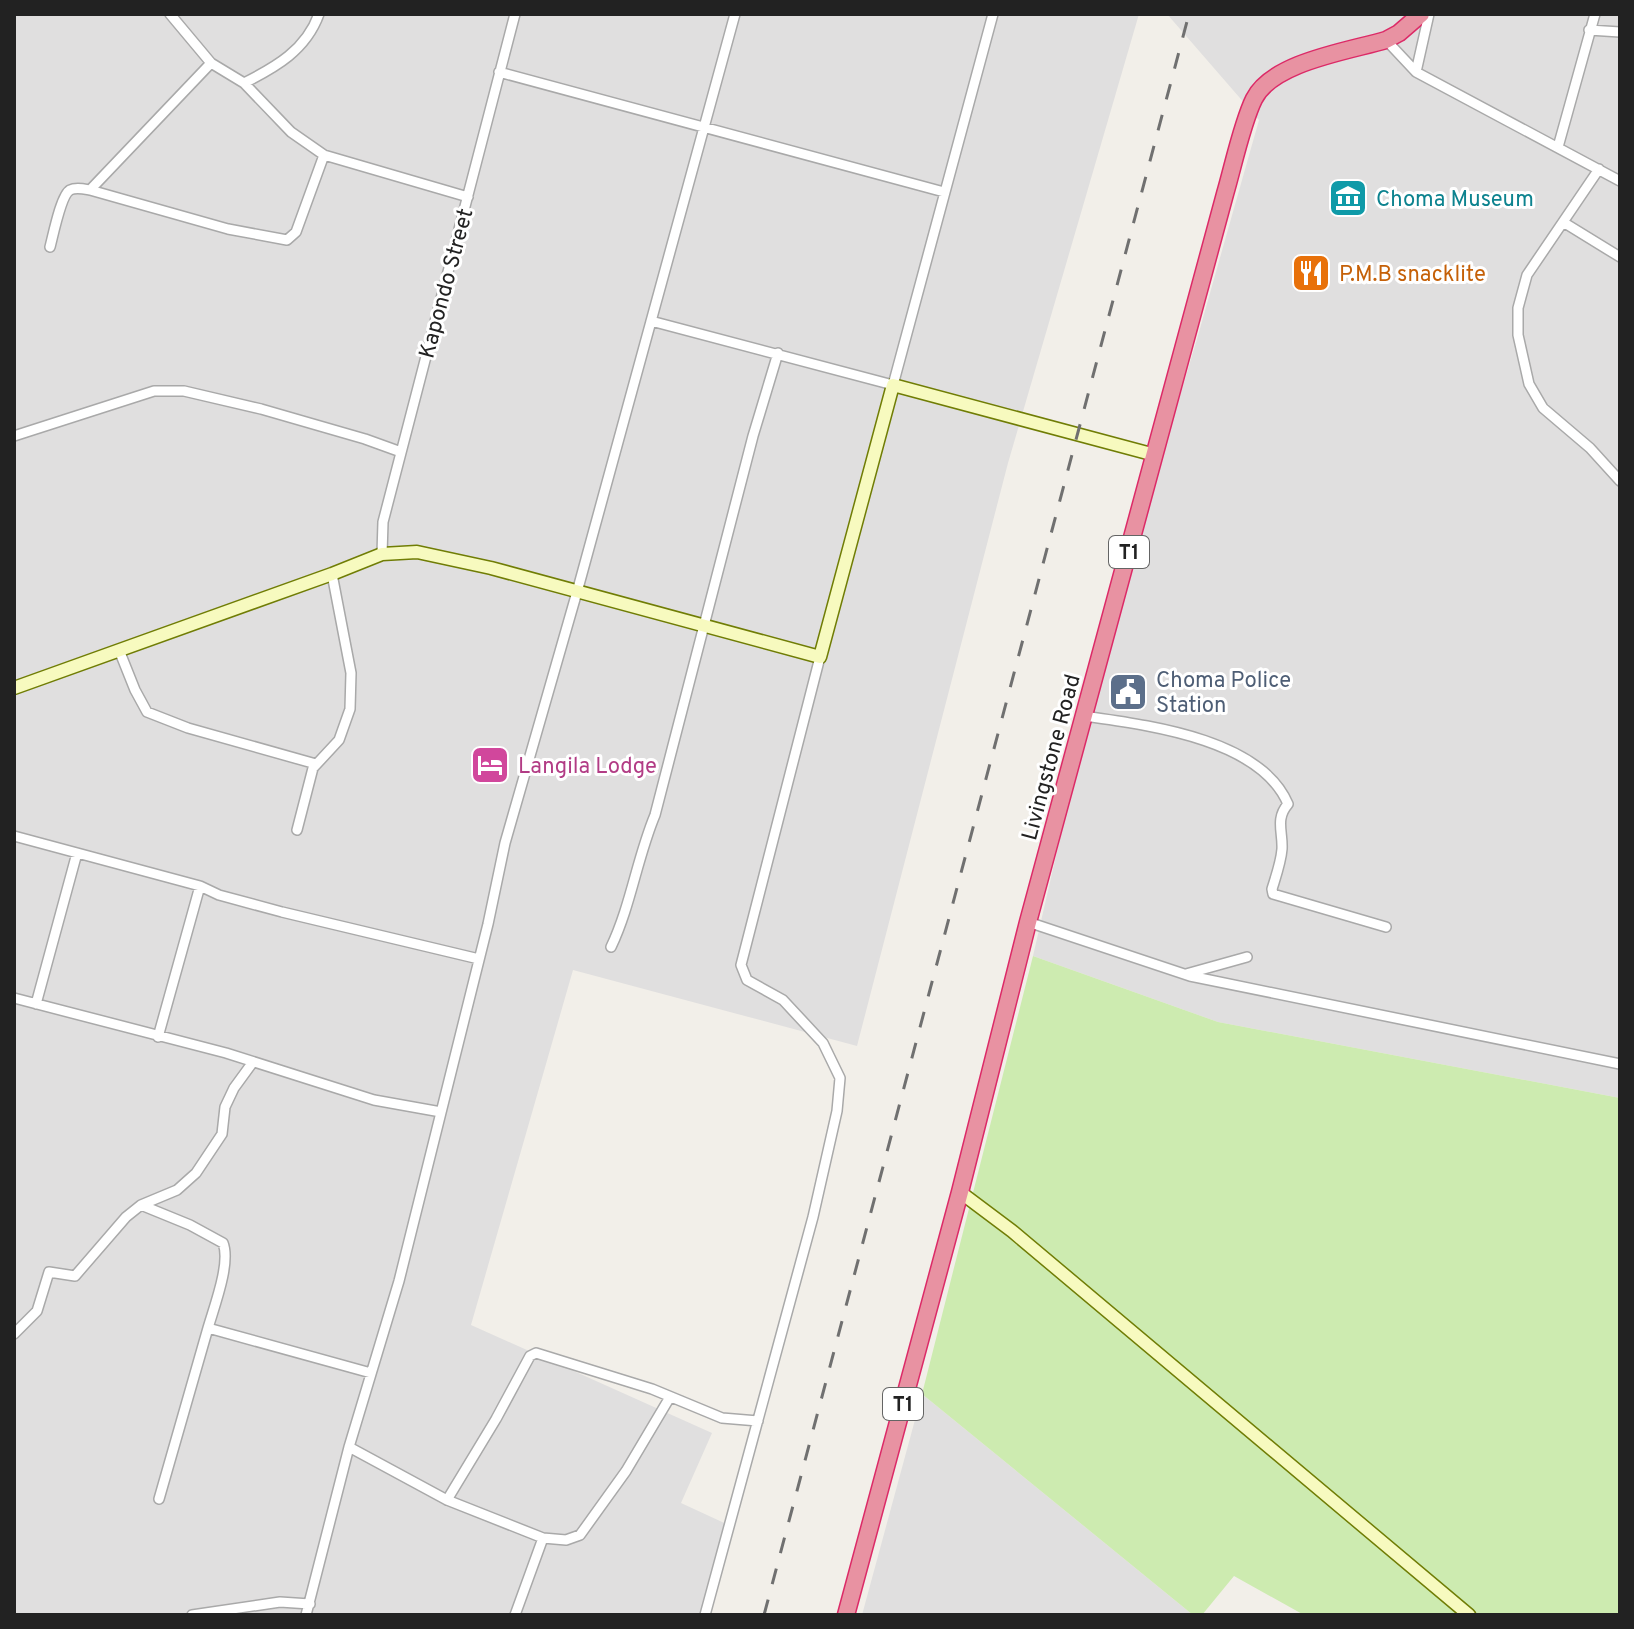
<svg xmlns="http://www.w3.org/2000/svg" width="1634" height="1629" font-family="Overpass,sans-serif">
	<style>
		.residential { fill: #e0dfdf }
		.grass { fill: #cdebb0 }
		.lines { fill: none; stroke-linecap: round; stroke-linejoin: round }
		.street-casing { stroke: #a9a9a9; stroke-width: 12 }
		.secondary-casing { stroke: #707d05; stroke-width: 15 }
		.highway-casing { stroke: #dc2a67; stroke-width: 19 }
		.street { stroke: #fff; stroke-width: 9 }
		.secondary { stroke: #f7fabf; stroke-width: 12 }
		.highway { stroke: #e892a2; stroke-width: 16 }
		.rail { stroke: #707070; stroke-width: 3; stroke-dasharray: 16 16; stroke-linecap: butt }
		.labels { text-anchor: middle; stroke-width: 6; stroke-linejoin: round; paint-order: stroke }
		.shield { fill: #fff; stroke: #646464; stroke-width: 2 }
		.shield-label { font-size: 20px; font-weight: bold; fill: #222 }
		.culture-label { font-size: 22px; fill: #0d838f; stroke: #fff; text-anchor: start }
		.food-label { font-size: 22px; fill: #c56008; stroke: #fff; text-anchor: start }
		.street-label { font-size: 22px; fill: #222; stroke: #fff }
		.service-label { font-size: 22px; fill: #4e5e75; stroke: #fff; text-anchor: start }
		.hotel-label { font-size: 22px; fill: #b23c85; stroke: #fff; text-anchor: start }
	</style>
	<rect width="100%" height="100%" fill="#f2efe9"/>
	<path class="residential" d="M14,14H1139L1008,463L857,1046L573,970L471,1325L712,1433L681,1503L733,1527L709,1615H14Z
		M1167,14H1620V1098L1218,1022L1033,956L1101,660L1197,339L1259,120Z
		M922,1394L1193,1615H862Z"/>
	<path class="grass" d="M1033,956L1218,1022L1620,1098V1615H1304L1234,1576L1202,1615H1193L922,1394Z"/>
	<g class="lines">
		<g class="street-casing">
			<path id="street" d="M170,14L211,63
				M1589,30L1620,32
				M1386,40L1416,72L1429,14
				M499,72L944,192
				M1416,72L1620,181
				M244,83C276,67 306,50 319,14
				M1558,147L1595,14
				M1599,169L1527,275L1518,308V335L1529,384L1543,408L1590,448L1620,481
				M90,190L211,63L244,83L291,132L324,155L468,197
				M1563,222L1620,257
				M50,247C53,236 61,195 70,190C76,187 84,189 90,190L228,229L287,240L296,232L324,155
				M651,321L893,385L993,14
				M14,436L154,391H184L261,409L365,439L401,452
				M382,554L383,522L515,14
				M119,650L135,690L147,712L188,728L316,764
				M1084,716C1146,725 1260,738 1288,804C1275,819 1283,832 1282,849C1281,862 1276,876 1272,889L1273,894L1386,927
				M297,830L313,768L339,740L350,709L351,673L332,574
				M14,836L200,886L219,895L282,912L479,959
				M1028,922L1190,976L1620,1064
				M611,947C631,905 637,858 655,815L753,436L778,353
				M1186,974L1247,957
				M14,998L226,1053L374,1100L441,1112
				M36,1004L77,853
				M158,1037L200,886
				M141,1205L190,1225L223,1243C231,1263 214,1307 208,1328
				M14,1334L37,1311L49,1272L75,1276L126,1217L141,1205L177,1190L196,1173L222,1134L225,1107L234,1088L253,1062
				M349,1447L447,1500L543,1538L515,1615
				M159,1499L208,1328L371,1373
				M447,1500L496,1419L530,1356L536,1353L652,1389L722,1418L758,1421
				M543,1538L566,1540L580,1535L626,1471L670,1397
				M192,1615L280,1602L310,1604
				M306,1615L349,1447L399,1281L488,924L505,843L577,592L735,14
				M705,1615L813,1217L837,1111L840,1078L823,1043L783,1000L747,980L741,965L820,657"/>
		</g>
		<g class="secondary-casing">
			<path id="secondary" d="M14,688L332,574L382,554L417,552L491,568L820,657L893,385L1155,455
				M960,1192L1012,1231L1469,1615"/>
		</g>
		<g class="highway-casing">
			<path id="highway" d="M846,1615L960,1192L1028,922L1225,194C1233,167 1242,123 1254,99C1272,62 1349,51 1386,40L1399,33L1421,14"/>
		</g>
		<use href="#street" class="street"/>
		<use href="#secondary" class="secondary"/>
		<use href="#highway" class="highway"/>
		<path class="rail" d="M764,1615L1189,14"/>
	</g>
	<defs>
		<g id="museum-square" transform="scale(2)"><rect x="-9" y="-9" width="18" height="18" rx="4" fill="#0f9aa8" stroke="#fff"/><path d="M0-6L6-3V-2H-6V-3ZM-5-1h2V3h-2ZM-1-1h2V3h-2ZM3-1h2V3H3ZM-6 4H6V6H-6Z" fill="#fff"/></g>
		<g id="restaurant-square" transform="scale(2)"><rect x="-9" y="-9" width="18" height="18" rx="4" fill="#e8710a" stroke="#fff"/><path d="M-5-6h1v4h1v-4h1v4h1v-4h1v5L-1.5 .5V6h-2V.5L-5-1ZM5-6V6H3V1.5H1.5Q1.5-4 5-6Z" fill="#fff"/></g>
		<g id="civic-square" transform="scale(2)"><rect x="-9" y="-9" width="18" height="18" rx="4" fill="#5c6f8a" stroke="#fff"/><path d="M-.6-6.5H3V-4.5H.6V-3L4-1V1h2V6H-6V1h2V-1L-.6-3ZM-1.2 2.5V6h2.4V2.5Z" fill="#fff"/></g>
		<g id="hotel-square" transform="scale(2)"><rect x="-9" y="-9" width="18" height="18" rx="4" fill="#d1479c" stroke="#fff"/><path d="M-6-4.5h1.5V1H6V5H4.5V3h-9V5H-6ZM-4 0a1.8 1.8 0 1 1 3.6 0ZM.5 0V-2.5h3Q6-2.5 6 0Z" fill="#fff"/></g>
	</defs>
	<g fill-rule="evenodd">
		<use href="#museum-square" x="1348" y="198"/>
		<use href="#restaurant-square" x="1311" y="273"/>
		<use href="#civic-square" x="1128" y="692"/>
		<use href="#hotel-square" x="490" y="765"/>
	</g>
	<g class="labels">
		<g class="shield">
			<rect x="1109" y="536" width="40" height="32" rx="6"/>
			<rect x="883" y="1388" width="40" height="32" rx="6"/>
		</g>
		<g class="shield-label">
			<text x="1129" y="559">T1</text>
			<text x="903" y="1411">T1</text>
		</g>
		<g class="culture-label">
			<text x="1376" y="206">Choma Museum</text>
		</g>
		<g class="food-label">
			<text x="1339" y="281">P.M.B snacklite</text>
		</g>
		<g class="street-label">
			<text transform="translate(445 283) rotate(-75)" y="8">Kapondo Street</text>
			<text transform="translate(1050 757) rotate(-75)" y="8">Livingstone Road</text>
		</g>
		<g class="service-label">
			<text x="1156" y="687">Choma Police<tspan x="1156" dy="25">Station</tspan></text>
		</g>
		<g class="hotel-label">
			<text x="518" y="773">Langila Lodge</text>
		</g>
	</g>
	<rect width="1634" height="1629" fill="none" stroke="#222222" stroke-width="32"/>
</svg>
